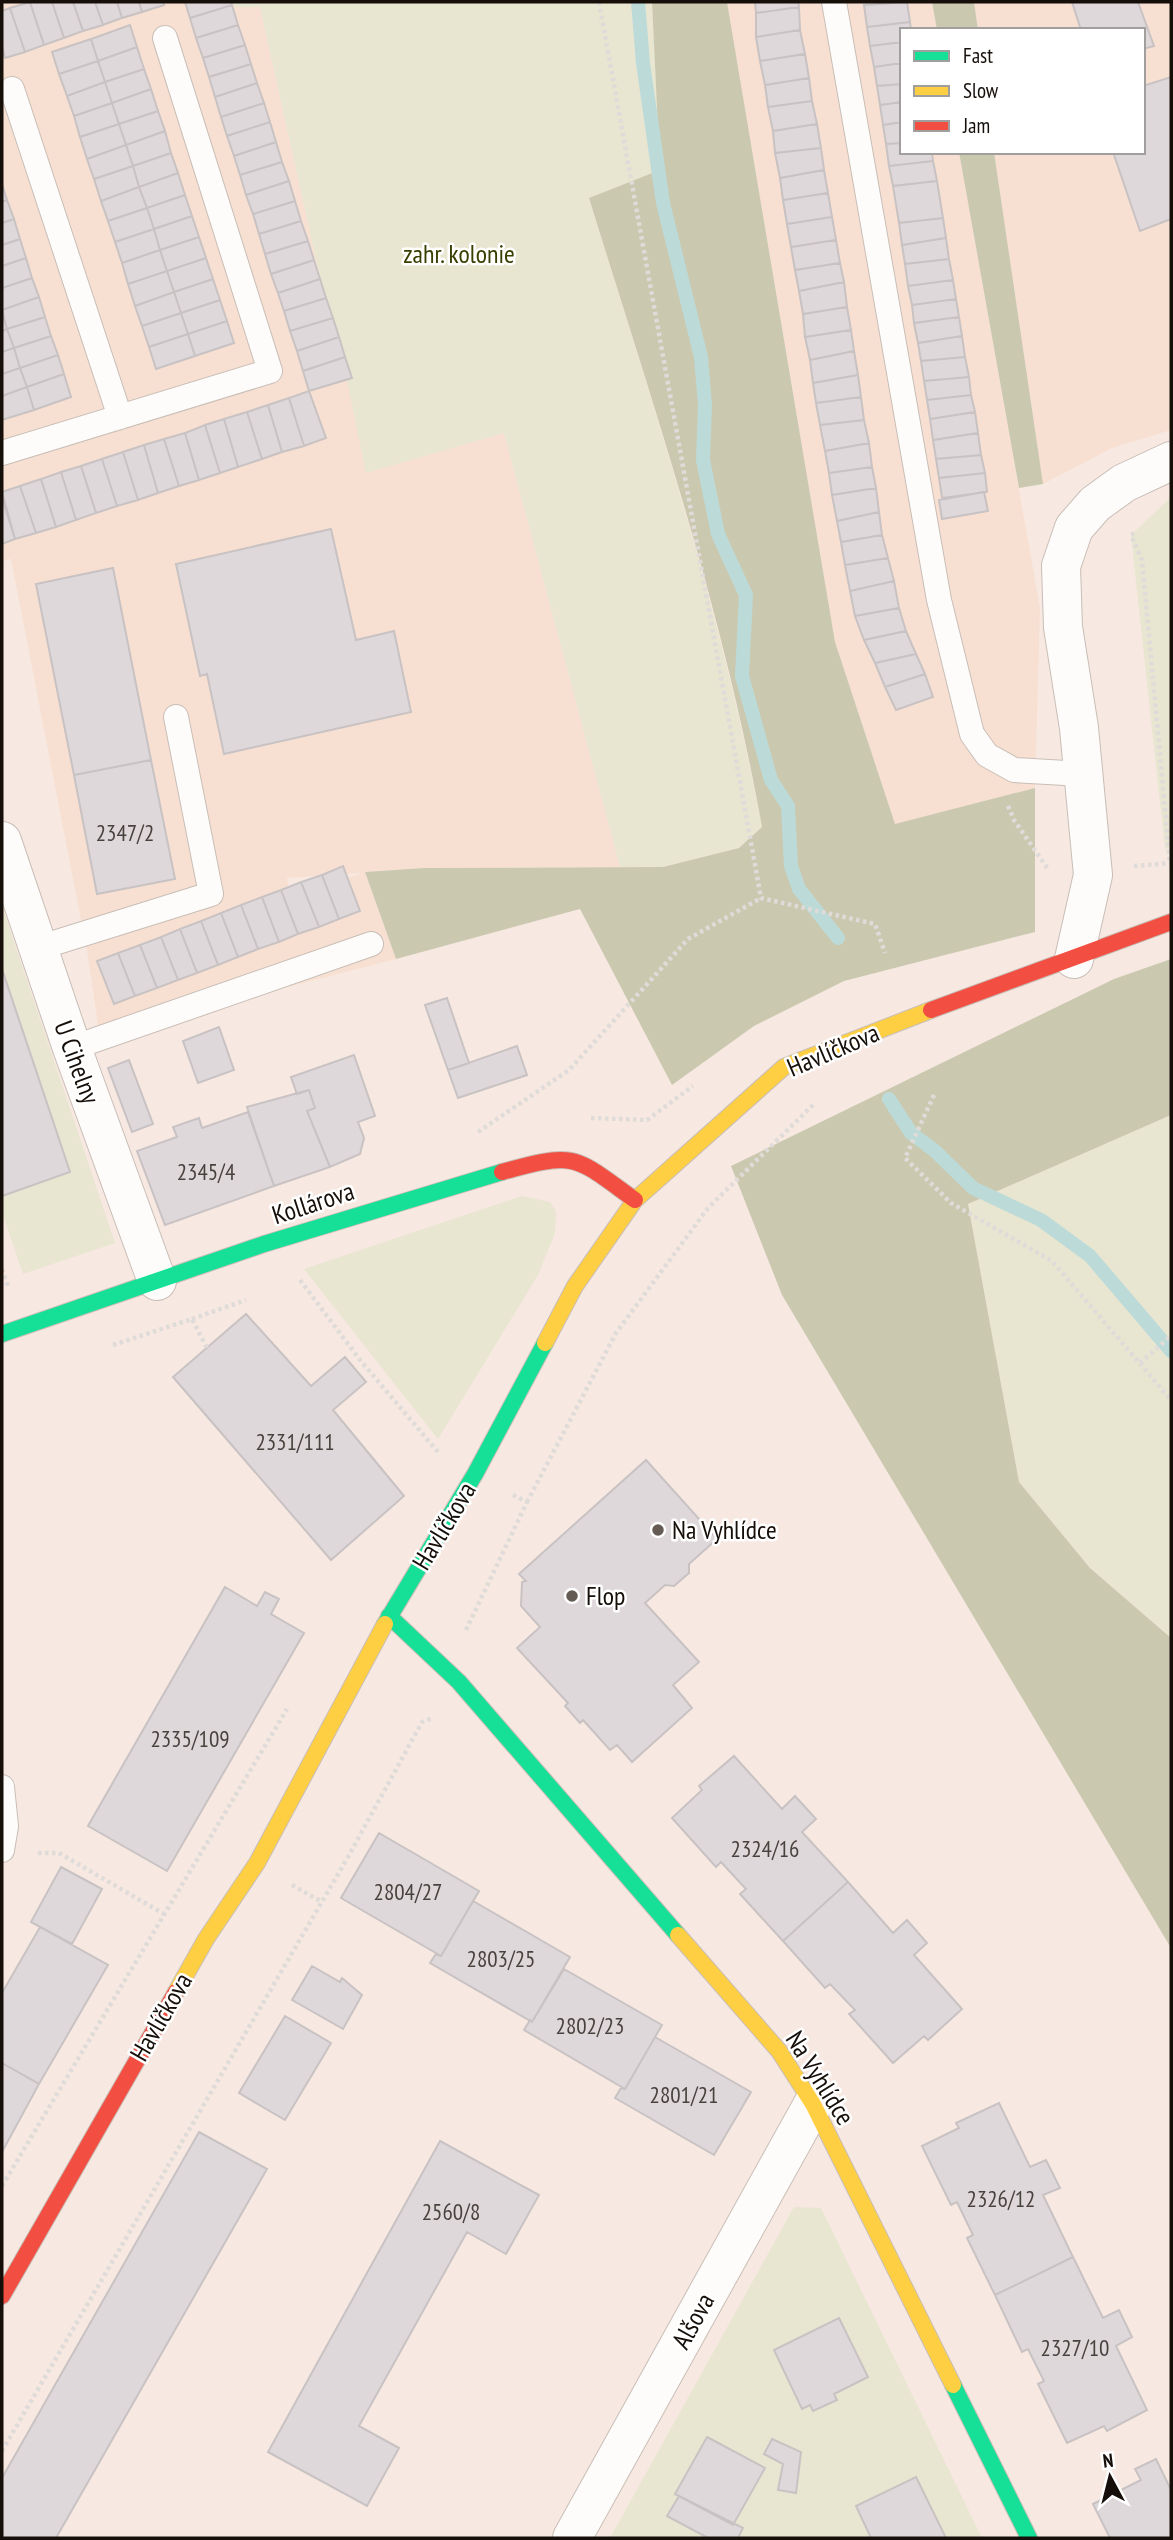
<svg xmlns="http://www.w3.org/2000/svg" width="1173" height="2540" font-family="'PT Sans Narrow',sans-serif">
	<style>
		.built { fill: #f7e0d2; fill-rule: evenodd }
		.green { fill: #e8e5d1 }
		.forest { fill: #cbc8b0 }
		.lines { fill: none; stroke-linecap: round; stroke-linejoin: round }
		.stream { stroke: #bcdbd8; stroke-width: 14 }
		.building { fill: #dfd8db; stroke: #c8c2c3; stroke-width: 2 }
		.lane-casing { stroke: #c8beb7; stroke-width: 26 }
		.street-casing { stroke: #c8beb7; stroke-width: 40 }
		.fast-casing { stroke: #c8beb7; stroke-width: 18 }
		.slow-casing { stroke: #c8beb7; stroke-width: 18 }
		.jam-casing { stroke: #c8beb7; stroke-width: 18 }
		.path { stroke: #dfdbd8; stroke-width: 4.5; stroke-dasharray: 3.5 3.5; stroke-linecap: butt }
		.lane { stroke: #fefcfa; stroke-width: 24 }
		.street { stroke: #fefcfa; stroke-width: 38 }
		.fast { stroke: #16e098; stroke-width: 16 }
		.slow { stroke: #ffcf43; stroke-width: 16 }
		.jam { stroke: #f24e42; stroke-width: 16 }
		.poi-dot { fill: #645b55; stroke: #fff; stroke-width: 2.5 }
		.labels { text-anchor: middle; stroke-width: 5; stroke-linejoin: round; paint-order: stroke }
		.number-label { font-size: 23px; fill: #48423e }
		.park-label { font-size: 26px; fill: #393f00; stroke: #fff }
		.street-label { font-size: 26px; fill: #150e09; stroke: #fff }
		.poi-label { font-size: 26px; fill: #150e09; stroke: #fff; text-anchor: start }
	</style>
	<rect width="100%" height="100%" fill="#f7e9e1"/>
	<path class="built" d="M2,2H234L235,7H260L324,295L352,378L366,472L504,433L620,867L424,868L365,872L396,959L272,991L102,1051L87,951L11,559L2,561ZM360,873V874L289,895L287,878Z
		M727,2H932L937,30H902V152H959L1040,608L1035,788L895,825L835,642Z
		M974,2H1171V430L1112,448L1043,484L994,152H1143V30H978Z"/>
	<path class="green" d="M234,2H652L661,170L589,198C653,405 722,613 762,827L739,848L663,867H620L504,433L366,473L347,381L352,378L324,295L260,7H235Z
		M1171,497V848L1165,849L1131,535Z
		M2,906L115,1243L23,1274L2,1212V1196L70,1172L2,969Z
		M1171,1115V1638L1090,1568L1019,1482L968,1204Z
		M522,1196L550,1202L556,1211L555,1233L538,1275L438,1439L304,1269Z
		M794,2207L821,2208L982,2538H610Z"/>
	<path class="forest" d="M652,2H727L835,642L895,824L1035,788V932L844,981L754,1026L672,1085L580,909L396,959L365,872L424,868L663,867L739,848L762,827C724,613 653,405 589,198L660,170Z
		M932,2H974L978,30H937Z
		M959,152H994L1043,484L1019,488Z
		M1171,959V1115L968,1204L1019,1482L1090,1568L1171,1638V1948L782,1295L731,1166L1114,979Z"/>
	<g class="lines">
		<path class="stream" d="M638,2L643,63L663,203L701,357L705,405L703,460L718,534L746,595L742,676L771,780L788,806L791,866L799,889L838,938
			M889,1099L911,1133L935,1151L973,1188L1041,1220L1090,1256L1171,1351"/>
	</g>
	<path class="building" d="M30,2L44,45L25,52L10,8Z
		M30,2H52L64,38L44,45Z
		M52,2H73L83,31L64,38Z
		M73,2H95L103,25L83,31Z
		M95,2H117L122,18L103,25Z
		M117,2H139L142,12L122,18Z
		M139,2H163L164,5L142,12Z
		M185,2H231L232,5L190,18Z
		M755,2H798L799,7L756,13Z
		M907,2L910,22L867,27L864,5Z
		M1072,2H1138L1154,46L1143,49V30H1081Z
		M232,5L238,25L196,38L190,18Z
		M799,7L800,30L756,37V13Z
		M10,8L25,52L5,58L2,47V11Z
		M910,22L911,30H902V42L870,46L867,27Z
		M130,25L137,47L98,61L91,39Z
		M238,25L245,45L203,58L196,38Z
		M800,30L805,54L760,61L756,37Z
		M91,39L98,61L59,74L52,52Z
		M902,42V63L874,67L870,46Z
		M245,45L251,64L209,77L203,58Z
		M137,47L144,69L105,82L98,61Z
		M805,54L809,78L765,85L760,61Z
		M98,61L105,82L67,96L59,74Z
		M902,63V84L877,86L874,67Z
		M251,64L257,83L215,97L209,77Z
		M144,69L151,89L112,103L105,82Z
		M1171,77V219L1140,231L1113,152H1143V86Z
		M809,78L812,101L768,107L765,85Z
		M105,82L112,103L74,116L67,96Z
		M257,83L264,103L221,117L215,97Z
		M902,84V102L880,105L877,86Z
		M151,89L158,111L119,124L112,103Z
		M812,101L817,124L773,131L768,107Z
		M902,102V122L883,125L880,105Z
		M112,103L119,124L80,137L74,116Z
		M264,103L270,122L227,136L221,117Z
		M158,111L165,131L126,145L119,124Z
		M270,122L276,142L234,156L227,136Z
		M902,122V143L886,144L883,125Z
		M119,124L126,145L87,159L80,137Z
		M817,124L821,148L775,153L773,131Z
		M165,131L171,153L133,166L126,145Z
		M276,142L282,162L240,175L234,156Z
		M902,143V152H932L933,161L889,166L886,144Z
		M126,145L133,166L94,179L87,159Z
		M821,148L824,170L780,178L775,153Z
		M171,153L178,173L139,187L133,166Z
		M933,161L937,181L893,186L889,166Z
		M282,162L289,181L246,195L240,175Z
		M133,166L139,187L101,201L94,179Z
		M824,170L828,193L783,200L780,178Z
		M178,173L185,195L147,208L139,187Z
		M289,181L295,201L253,214L246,195Z
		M937,181L943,218L899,223L893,186Z
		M2,184L7,200L2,202Z
		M139,187L147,208L108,221L101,201Z
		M828,193L832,217L787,224L783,200Z
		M185,195L192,216L154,229L147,208Z
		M7,200L14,219L2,223V202Z
		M295,201L301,221L259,234L253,214Z
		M147,208L154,229L115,242L108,221Z
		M192,216L199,237L160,250L154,229Z
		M832,217L836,240L791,247L787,224Z
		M943,218L946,238L902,245L899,223Z
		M14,219L20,239L2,245V223Z
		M301,221L308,241L265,254L259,234Z
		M154,229L160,250L122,263L115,242Z
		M199,237L206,258L167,271L160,250Z
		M946,238L949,259L905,264L902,245Z
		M20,239L26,258L2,266V245Z
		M836,240L840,263L795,270L791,247Z
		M308,241L314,260L271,274L265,254Z
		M160,250L167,271L128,284L122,263Z
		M26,258L32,278L2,288V266Z
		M206,258L213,279L174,292L167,271Z
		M949,259L953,280L908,286L905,264Z
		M314,260L320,279L278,293L271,274Z
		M840,263L844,282L799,291L795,270Z
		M167,271L174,292L135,306L128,284Z
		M32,278L39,297L2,310V288Z
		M213,279L220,300L181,313L174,292Z
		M320,279L326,298L284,311L278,293Z
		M953,280L956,299L912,305L908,286Z
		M844,282L847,307L803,314L799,291Z
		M174,292L181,313L142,326L135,306Z
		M39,297L45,317L7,329L2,310Z
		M326,298L333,318L290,331L284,311Z
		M956,299L959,317L914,323L912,305Z
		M220,300L227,321L188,334L181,313Z
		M847,307L851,330L805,337L803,314Z
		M2,312L7,329L2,331Z
		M181,313L188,334L149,347L142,326Z
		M45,317L51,336L14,348L7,329Z
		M959,317L962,336L918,343L914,323Z
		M333,318L339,337L297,351L290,331Z
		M227,321L234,343L195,356L188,334Z
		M7,329L14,348L2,352V331Z
		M851,330L854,351L810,360L805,337Z
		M188,334L195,356L156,369L149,347Z
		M51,336L58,355L20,368L14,348Z
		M962,336L965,357L921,361L918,343Z
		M339,337L345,357L303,371L297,351Z
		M14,348L20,368L2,374V352Z
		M854,351L858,375L813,383L810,360Z
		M58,355L64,374L27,387L20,368Z
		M345,357L352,378L309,391L303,371Z
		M965,357L969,377L924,381L921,361Z
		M20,368L27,387L2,396V374Z
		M64,374L71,397L34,410L27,387Z
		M858,375L861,397L816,403L813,383Z
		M969,377L971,395L927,400L924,381Z
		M27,387L34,410L2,420V396Z
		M309,391L326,438L304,446L289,398Z
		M971,395L975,412L930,419L927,400Z
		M861,397L864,420L820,425L816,403Z
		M289,398L304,446L282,452L268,405Z
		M268,405L282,452L262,459L247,412Z
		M247,412L262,459L238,467L224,419Z
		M975,412L978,433L933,440L930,419Z
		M224,419L238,467L220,473L205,425Z
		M864,420L869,443L825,451L820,425Z
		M205,425L220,473L199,480L185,433Z
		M185,433L199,480L179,486L164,439Z
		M978,433L981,455L936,459L933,440Z
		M164,439L179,486L158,493L144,445Z
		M869,443L872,467L829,473L825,451Z
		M144,445L158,493L138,500L123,452Z
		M123,452L138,500L117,506L102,459Z
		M981,455L985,473L939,478L936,459Z
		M102,459L117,506L96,513L81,466Z
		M81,466L96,513L76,520L61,472Z
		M872,467L876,488L832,495L829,473Z
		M61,472L76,520L56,527L41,479Z
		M985,473L987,492L942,498L939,478Z
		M41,479L56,527L36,533L20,486Z
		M20,486L36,533L15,539L2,492Z
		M876,488L879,512L837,521L832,495Z
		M984,492L988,511L942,519L939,500Z
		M2,498L15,539L2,544Z
		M879,512L882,535L841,542L837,521Z
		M331,529L356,640L394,631L411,712L224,754L207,674L200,676L176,564Z
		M882,535L888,558L845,565L841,542Z
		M888,558L894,581L850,591L845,565Z
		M113,568L151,760L74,775L36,584Z
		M894,581L899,608L855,616L850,591Z
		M899,608L906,631L864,640L855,616Z
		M906,631L916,654L875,663L864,640Z
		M916,654L925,674L885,687L875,663Z
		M925,674L933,697L896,710L885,687Z
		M151,760L175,879L97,894L74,775Z
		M343,866L360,911L339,919L322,875Z
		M322,875L339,919L319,927L301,882Z
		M301,882L319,927L298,934L281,890Z
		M281,890L298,934L279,942L262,897Z
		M262,897L279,942L258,949L241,905Z
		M241,905L258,949L238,957L221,913Z
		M221,913L238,957L218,965L201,921Z
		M201,921L218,965L197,973L180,929Z
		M180,929L197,973L178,980L161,937Z
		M161,937L178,980L157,988L140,945Z
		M140,945L157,988L135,996L118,953Z
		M118,953L135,996L114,1004L97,961Z
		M2,969L70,1172L2,1196Z
		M447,998L469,1063L448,1070L425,1005Z
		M219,1027L234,1070L198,1083L183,1041Z
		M517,1046L527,1075L458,1098L448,1070Z
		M354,1055L375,1116L358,1122L364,1138L360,1154L330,1167L307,1111L315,1108L309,1090L297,1094L291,1077Z
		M129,1060L153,1124L132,1132L108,1068Z
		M309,1090L315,1108L307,1111L330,1167L274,1186L247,1107Z
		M248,1112L274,1186L165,1225L137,1151L177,1137L173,1127L199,1118L202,1128Z
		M246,1314L311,1386L345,1357L366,1382L333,1410L404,1496L331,1560L173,1377Z
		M646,1460L717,1539L689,1564V1573L674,1586L665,1585L645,1603L699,1662L673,1685L692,1708L632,1762L617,1745L610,1750L583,1720L580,1723L565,1706L568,1703L517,1648L540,1627L521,1606L522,1582L526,1581L519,1574Z
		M225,1587L257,1606L265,1592L279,1599L271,1614L304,1633L167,1871L88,1826Z
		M734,1756L782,1809L795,1796L816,1819L802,1832L848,1882L783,1941L740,1894L746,1889L721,1862L716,1867L672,1818L702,1790L699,1786Z
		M379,1833L479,1891L441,1956L341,1898Z
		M61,1867L102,1889L72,1944L31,1922Z
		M848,1882L893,1933L907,1920L927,1943L914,1955L962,2009L928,2040L924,2036L893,2063L849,2014L855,2010L830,1984L825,1988L783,1941Z
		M473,1901L570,1957L532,2022L430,1963L436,1954L441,1956Z
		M40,1927L108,1965L39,2084L2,2063V1993Z
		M312,1966L340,1982L342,1978L362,1995L343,2029L292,2000Z
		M564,1969L662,2025L625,2089L524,2030L530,2020L532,2022Z
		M285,2016L331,2043L285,2120L239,2093Z
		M655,2037L751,2092L714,2155L615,2098L621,2088L625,2089Z
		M2,2063L39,2084L2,2152Z
		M999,2103L1030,2167L1046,2160L1060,2188L1043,2195L1073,2257L995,2295L967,2238L973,2235L957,2202L951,2205L922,2146L959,2128L956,2123Z
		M199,2132L267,2169L56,2538H2V2478Z
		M440,2141L539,2195L506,2254L467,2232L359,2426L399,2448L367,2506L268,2452Z
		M1073,2257L1103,2318L1119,2310L1132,2337L1116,2346L1147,2410L1107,2431L1104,2426L1067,2443L1038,2384L1044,2381L1028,2349L1022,2352L995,2295Z
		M839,2318L868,2377L834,2394L837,2400L813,2411L810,2405L802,2409L774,2350Z
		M707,2437L765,2468L733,2525L675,2494Z
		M772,2439L801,2452L796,2493L778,2490L783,2464L764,2454Z
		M1156,2459L1171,2490V2538H1110L1093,2504L1141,2480L1135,2469Z
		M916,2477L946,2538H871L856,2506Z
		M679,2496L743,2528L738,2538H708L667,2516Z"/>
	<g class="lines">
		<g class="lane-casing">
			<path id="lane" d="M834,2L939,600L972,734L987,755L1014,770L1083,774
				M12,89L120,417
				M2,453L270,371L165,38
				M38,948L211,894L176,717
				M72,1048L371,944
				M2,1787L6,1826L2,1850"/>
		</g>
		<g class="street-casing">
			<path id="street" d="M2,841L72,1048L157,1281
				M1074,959L1093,875L1079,728L1063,627L1061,566L1074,528L1095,504L1124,483L1171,461
				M572,2538L813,2104"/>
		</g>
		<g class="fast-casing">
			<path id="fast" d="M2,1334L264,1244L502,1172
				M389,1616L459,1682L678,1935
				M385,1624L475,1474L545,1343
				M953,2385L1029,2538"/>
		</g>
		<g class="slow-casing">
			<path id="slow" d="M545,1343L575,1286L635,1200L784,1067L931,1010
				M678,1935L779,2051L813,2104L953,2385
				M176,1992L206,1939L257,1863L385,1624"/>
		</g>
		<g class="jam-casing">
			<path id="jam" d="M931,1010L1171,922
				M502,1172C577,1151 574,1156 635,1200
				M2,2296L176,1992"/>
		</g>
		<path class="path" d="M599,2L761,898L875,924L885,953
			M1134,533L1131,535L1142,560L1170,863
			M1008,806L1014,820L1048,869
			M1134,866L1171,863
			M934,1095L905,1158L951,1203L1052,1261L1171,1400
			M591,1118L647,1120L693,1086
			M478,1132L569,1070L688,939L761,898
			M2,1269L8,1286
			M300,1280L360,1360L438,1452
			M192,1319L246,1300
			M113,1345L192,1319L207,1348
			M1140,1363L1171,1336
			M527,1502L616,1333L708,1208L815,1103
			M466,1630L527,1502L511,1494
			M38,1853H59L164,1914
			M292,1885L322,1902
			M2,2186L287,1709
			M2,2451L348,1857L422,1722L433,1718"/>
		<use href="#lane" class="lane"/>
		<use href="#street" class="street"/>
		<use href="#fast" class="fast"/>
		<use href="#slow" class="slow"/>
		<use href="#jam" class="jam"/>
	</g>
	<g class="poi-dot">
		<circle cx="658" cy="1530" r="7"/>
		<circle cx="572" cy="1596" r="7"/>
	</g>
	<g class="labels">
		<g class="number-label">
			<text x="125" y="841">2347/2</text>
			<text x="206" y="1180">2345/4</text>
			<text x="295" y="1450">2331/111</text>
			<text x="190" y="1747">2335/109</text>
			<text x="765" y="1857">2324/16</text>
			<text x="408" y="1900">2804/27</text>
			<text x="501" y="1967">2803/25</text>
			<text x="590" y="2034">2802/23</text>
			<text x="684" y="2103">2801/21</text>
			<text x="1001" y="2207">2326/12</text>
			<text x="451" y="2220">2560/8</text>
			<text x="1075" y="2356">2327/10</text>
		</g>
		<g class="park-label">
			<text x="459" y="263">zahr. kolonie</text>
		</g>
		<g class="street-label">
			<text transform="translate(833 1050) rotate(-23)" y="9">Havlíčkova</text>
			<text transform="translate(77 1062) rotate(70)" y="9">U Cihelny</text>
			<text transform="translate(313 1203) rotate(-18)" y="9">Kollárova</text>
			<text transform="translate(444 1526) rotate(-59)" y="9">Havlíčkova</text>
			<text transform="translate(161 2017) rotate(-60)" y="9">Havlíčkova</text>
			<text transform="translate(820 2078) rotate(58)" y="9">Na Vyhlídce</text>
			<text transform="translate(693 2321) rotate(-61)" y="9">Alšova</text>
		</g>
		<g class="poi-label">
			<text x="672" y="1539">Na Vyhlídce</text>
			<text x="586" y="1605">Flop</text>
		</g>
	</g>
	<rect width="1173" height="2540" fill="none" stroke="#150e09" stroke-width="7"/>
	<rect x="900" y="28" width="245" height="126" fill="#ffffff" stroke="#a19f9d" stroke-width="2"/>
	<rect x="914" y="51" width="35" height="10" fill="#16e098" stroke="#a19f9d" stroke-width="2"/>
	<text x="963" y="63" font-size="21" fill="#150e09">Fast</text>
	<rect x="914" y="86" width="35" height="10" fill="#ffcf43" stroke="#a19f9d" stroke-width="2"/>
	<text x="963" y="98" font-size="21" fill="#150e09">Slow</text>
	<rect x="914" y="121" width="35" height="10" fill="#f24e42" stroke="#a19f9d" stroke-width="2"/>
	<text x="963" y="133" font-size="21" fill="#150e09">Jam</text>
	<g transform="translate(1110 2477) rotate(353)" stroke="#ffffff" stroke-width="5" paint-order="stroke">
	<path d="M0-5L12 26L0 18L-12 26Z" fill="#150e09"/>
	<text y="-10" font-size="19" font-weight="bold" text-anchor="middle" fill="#150e09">N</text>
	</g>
</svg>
